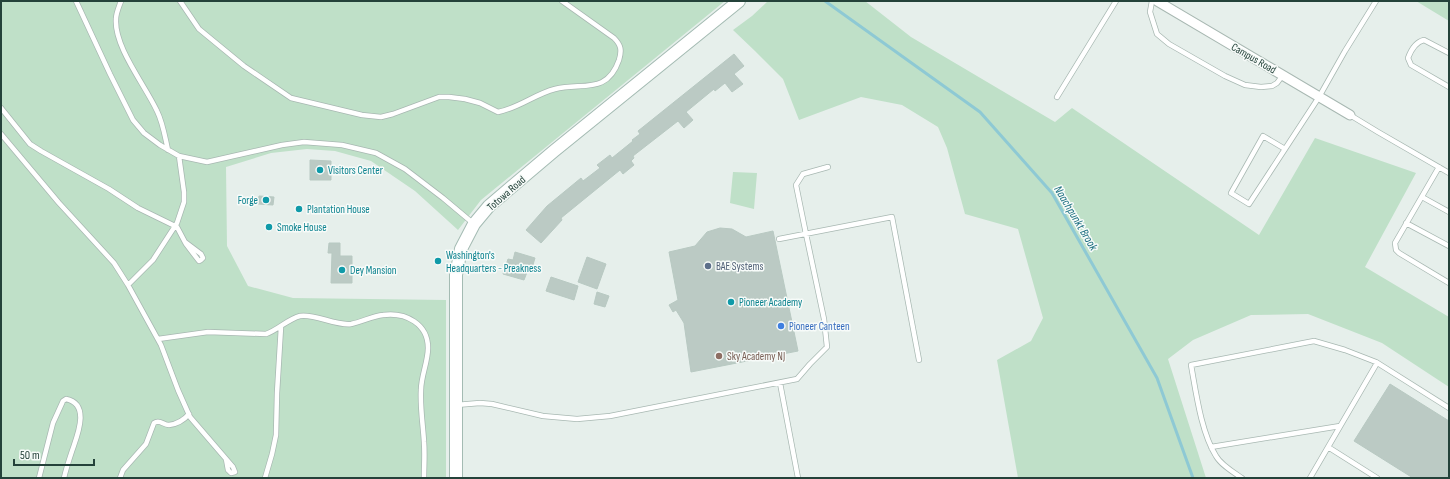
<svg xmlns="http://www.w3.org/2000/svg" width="1450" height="479" font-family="'Sofia Sans Condensed',sans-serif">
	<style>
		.green { fill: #bfe0c8 }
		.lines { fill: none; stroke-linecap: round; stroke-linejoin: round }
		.stream { stroke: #8ec9d4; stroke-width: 3 }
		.building { fill: #bbcac4; stroke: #b8c9c2 }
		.lane-casing { stroke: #a8b8b2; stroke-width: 6 }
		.street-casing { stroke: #a8b8b2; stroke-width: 11 }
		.secondary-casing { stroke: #a4bbb3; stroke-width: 14 }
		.lane { stroke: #fff; stroke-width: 4.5 }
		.street { stroke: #fff; stroke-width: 9 }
		.secondary { stroke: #fff; stroke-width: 12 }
		.culture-dot { fill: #0f9aa8; stroke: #f7fbf9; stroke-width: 1.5 }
		.service-dot { fill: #5c6f8a; stroke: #f7fbf9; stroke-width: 1.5 }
		.shop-dot { fill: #3f7fe0; stroke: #f7fbf9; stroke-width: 1.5 }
		.education-dot { fill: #8d6e63; stroke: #f7fbf9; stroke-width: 1.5 }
		.labels { text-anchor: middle; stroke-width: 3; stroke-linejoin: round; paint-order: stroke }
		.street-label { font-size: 11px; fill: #24423a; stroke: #f7fbf9 }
		.culture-label { font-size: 11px; fill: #0d838f; stroke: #f7fbf9; text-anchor: start }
		.service-label { font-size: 11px; fill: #4e5e75; stroke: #f7fbf9; text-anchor: start }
		.shop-label { font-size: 11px; fill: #366cbe; stroke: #f7fbf9; text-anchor: start }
		.education-label { font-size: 11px; fill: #785e54; stroke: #f7fbf9; text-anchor: start }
		.water-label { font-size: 12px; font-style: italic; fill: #1c6f80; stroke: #f7fbf9 }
	</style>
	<rect width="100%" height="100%" fill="#e6efeb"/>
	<path class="green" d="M1,1H725L481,200L458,230L415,191L371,161L335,151L307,149L271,153L226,167L227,246L248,286L293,298L446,300V478H1Z
		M768,1H865L911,37L1055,122L1072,108L1259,235L1315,138L1416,173L1365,267L1449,317V387L1382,343L1308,314L1251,315L1193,340L1168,359L1206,478H1018L997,360L1031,341L1043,318L1018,229L965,214L947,148L938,127L902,105L861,97L799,120L783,79L755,51L733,30L752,16Z
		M1416,1H1449V21Z
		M733,172L757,173L754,209L730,203Z"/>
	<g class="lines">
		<path class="stream" d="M825,1L980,112L1052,193L1157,378L1193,478"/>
	</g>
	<path class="building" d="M734,54L744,66L734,74L743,84L732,92L725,83L715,91L714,89L686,112L693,120L684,128L678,121L633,156L634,158L631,161L634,165L623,174L620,170L561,218L562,220L541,243L526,230L547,206L581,178L583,181L600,168L597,165L610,155L612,158L633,141L632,140L640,134L638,131Z
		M310,160L331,161V180H310Z
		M259,196L274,197L273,205L258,204Z
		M720,228L732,229L746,237L773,231L798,351L691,372L684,323L676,310L673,312L669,305L678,300L669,252L695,246L707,232Z
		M329,243H340V256H352V283H331L332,253H328Z
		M515,252L535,258L532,268L529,267L524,280L503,274L508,259L513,260Z
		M587,257L606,264L597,289L578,282Z
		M551,277L578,286L574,300L546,291Z
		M597,292L609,296L605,307L594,304Z
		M1390,384L1449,421V478H1413L1354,441Z"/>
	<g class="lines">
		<g class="lane-casing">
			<path id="lane" d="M76,1L110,74L133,120L144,133L160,145L179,156L207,162L282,145L304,142L342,145L376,153L405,169L443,198L474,224
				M121,1C119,7 116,13 116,19C114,47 145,85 157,111C163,123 165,137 168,150
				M180,1L199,29L244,66L291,98L362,115L381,117L393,114L439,97H449L465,99L480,103L498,112C519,108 535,94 555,89C582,82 607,95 619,60C622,50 621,45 614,38L562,1
				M1152,1L1150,12L1157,34L1169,44L1225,76L1245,85L1261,87L1272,86L1277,83L1283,75
				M1449,53L1424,40C1415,42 1411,50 1408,58L1411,65L1449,87
				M1057,97L1116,1
				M1,108L30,144L41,151L109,189L138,208L177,227L186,244L199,261L201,260L203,258L201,254L185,242
				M1350,115L1378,132L1449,173
				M1,134L59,203L114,263L128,285L161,345L178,390L190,417L233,467L235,472L231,473L228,470L226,459
				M1285,149L1263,136L1231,193L1249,204L1319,97L1345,51L1376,1
				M1439,167L1395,243L1396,250L1399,253L1449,283
				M1422,197L1449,212
				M1406,223L1449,246
				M779,239L892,217L919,360
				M128,285L153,260L177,223L184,202V192L179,156
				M158,339L208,332L266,334C278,330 288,319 300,316C313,313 336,326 351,324C362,322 372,316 383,315C406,312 428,324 428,348C428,362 421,376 421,390C420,407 423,425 424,442C425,454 424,466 424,478
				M780,383L798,478
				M456,405L480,403L492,404L543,416L577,419L610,416L797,379L810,364L827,347L824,319L806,234L796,185L803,174L828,167
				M1211,447L1340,426
				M1328,447L1377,478
				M39,478L53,423L63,401L66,399C91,404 77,436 72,451C69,460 66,469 64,478
				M120,478L123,470L146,444L154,423C160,419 163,425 169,425C177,424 184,420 189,414
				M265,478L272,454L276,435L277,393L281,327
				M1242,478C1233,472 1221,465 1216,456C1201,432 1196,392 1191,365L1314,341L1345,350L1376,362L1449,408
				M1310,478L1377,363"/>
		</g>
		<g class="street-casing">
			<path id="street" d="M1157,1L1350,115"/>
		</g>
		<g class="secondary-casing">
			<path id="secondary" d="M456,478V275L461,249L474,224L489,206L554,151L739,1"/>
		</g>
		<use href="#lane" class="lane"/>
		<use href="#street" class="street"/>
		<use href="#secondary" class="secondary"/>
	</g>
	<g class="culture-dot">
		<circle cx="320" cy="170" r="4"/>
		<circle cx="266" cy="200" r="4"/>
		<circle cx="299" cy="209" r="4"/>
		<circle cx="269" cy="227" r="4"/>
		<circle cx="438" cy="261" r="4"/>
		<circle cx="342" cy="270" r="4"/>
		<circle cx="731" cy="302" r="4"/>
	</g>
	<circle class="service-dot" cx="708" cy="266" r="4"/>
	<circle class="shop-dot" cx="781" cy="326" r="4"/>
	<circle class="education-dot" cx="719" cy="356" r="4"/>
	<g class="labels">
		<g class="street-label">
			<text transform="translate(1254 58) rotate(30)" y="4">Campus Road</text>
			<text transform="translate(506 193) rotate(-41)" y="4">Totowa Road</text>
		</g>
		<g class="culture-label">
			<text x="328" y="174">Visitors Center</text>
			<text x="258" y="204" text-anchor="end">Forge</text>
			<text x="307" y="213">Plantation House</text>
			<text x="277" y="231">Smoke House</text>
			<text x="446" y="259">Washington's<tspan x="446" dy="13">Headquarters - Preakness</tspan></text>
			<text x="350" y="274">Dey Mansion</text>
			<text x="739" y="306">Pioneer Academy</text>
		</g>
		<g class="service-label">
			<text x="716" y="270">BAE Systems</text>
		</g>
		<g class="shop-label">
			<text x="789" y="330">Pioneer Canteen</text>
		</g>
		<g class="education-label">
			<text x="727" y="360">Sky Academy NJ</text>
		</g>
		<g class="water-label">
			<text transform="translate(1076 218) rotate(59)" y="4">Naachpunkt Brook</text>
		</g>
	</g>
	<rect width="1450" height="479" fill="none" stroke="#24423a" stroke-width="4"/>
	<path d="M14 459v6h80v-6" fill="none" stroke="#24423a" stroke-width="2"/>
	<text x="20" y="459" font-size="12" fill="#24423a" stroke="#f7fbf9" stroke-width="3" paint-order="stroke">50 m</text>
</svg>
